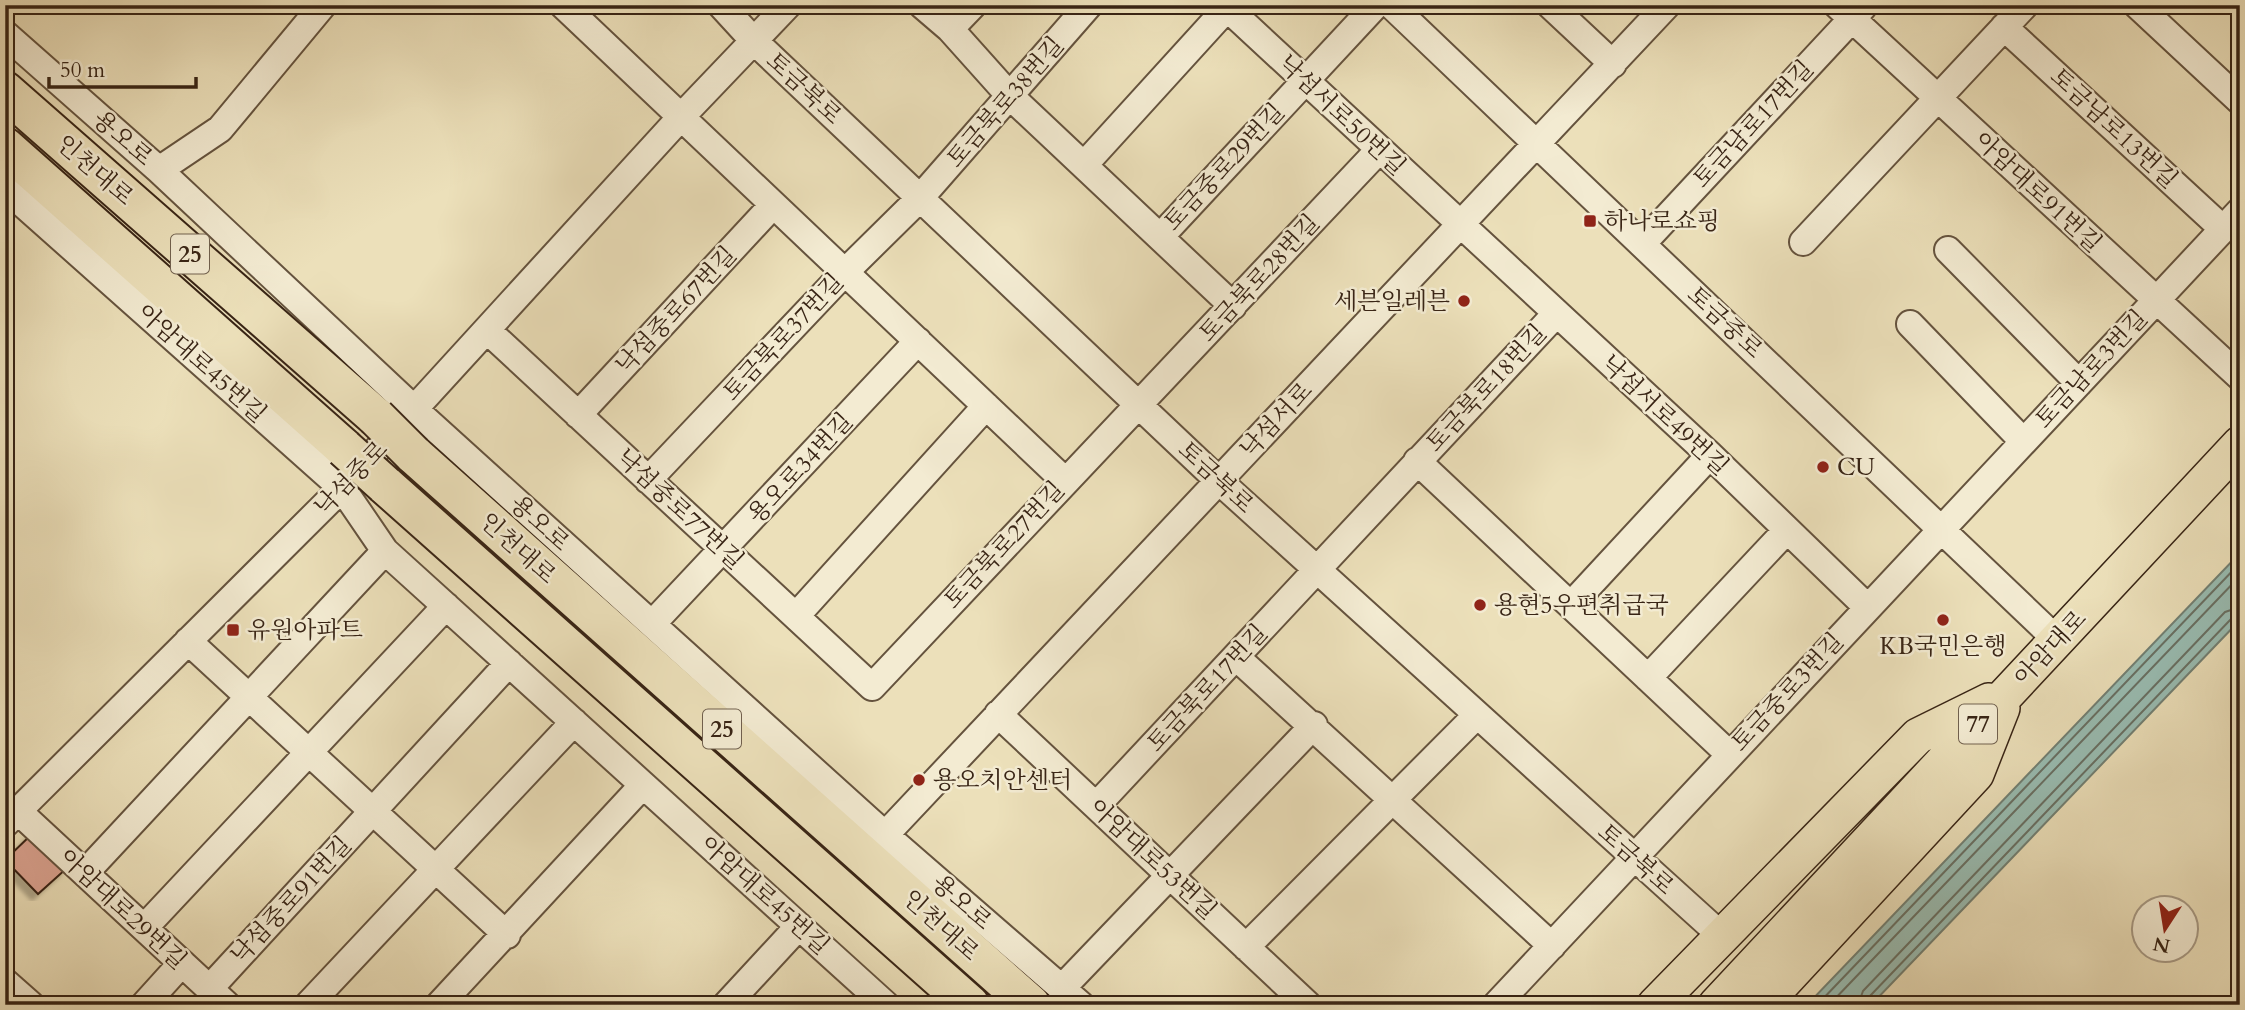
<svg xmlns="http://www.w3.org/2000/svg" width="2245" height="1010" font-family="Cardo,'Noto Serif KR',serif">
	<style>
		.water { fill: #99bdb3; stroke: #728074; stroke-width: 2 }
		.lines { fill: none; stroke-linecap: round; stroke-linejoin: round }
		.shore { stroke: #687064; stroke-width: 2 }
		.building { fill: #dba391; stroke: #382415; stroke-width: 2; filter: url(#shadow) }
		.minor-casing { stroke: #65533e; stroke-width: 30 }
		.major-casing { stroke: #382415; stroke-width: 38 }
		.highway-casing { stroke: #382415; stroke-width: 42 }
		.minor { stroke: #f3ebd2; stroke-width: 26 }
		.major { stroke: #ece0ba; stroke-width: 35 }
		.highway { stroke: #ece0ba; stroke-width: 38 }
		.highway-bridge-casing { stroke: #382415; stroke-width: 42; stroke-linecap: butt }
		.highway-bridge { stroke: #ece0ba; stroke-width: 38 }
		.poi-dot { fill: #8f2418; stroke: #f3ebd2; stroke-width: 2.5 }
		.labels { text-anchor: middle; stroke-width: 5; stroke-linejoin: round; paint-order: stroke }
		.shield { fill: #f3ebd2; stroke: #70604e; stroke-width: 2 }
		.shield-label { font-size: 23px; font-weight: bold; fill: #382415 }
		.street-label { font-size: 24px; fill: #382415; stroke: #f3ebd2 }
		.poi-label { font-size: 24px; fill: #382415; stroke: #f3ebd2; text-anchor: start }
	</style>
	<defs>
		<filter id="shadow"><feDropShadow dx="-6" dy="6" stdDeviation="2" flood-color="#0004"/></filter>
	</defs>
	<rect width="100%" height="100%" fill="#ece0ba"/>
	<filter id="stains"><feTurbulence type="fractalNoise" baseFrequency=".00286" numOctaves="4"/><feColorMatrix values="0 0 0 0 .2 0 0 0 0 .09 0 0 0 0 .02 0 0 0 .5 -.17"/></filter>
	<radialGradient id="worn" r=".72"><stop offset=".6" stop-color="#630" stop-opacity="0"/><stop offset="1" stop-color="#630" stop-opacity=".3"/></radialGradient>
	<path class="water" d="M2240,553V620L1871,1005H1807Z"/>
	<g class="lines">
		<path class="shore" d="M1817,1005L2240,563
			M1829,1005L2240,576
			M1858,1005L1863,991L2225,612L2240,607
			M1867,1005L1869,997L2232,618L2240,615"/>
	</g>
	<path class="building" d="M34,832L67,868L38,894L5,860Z"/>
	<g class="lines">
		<g class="minor-casing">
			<path id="minor" d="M563,5L1064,480
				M721,5L754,41L1218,480L1723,937
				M922,5L950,29L1010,96L1233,306
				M1224,5L1710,455L1867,607
				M1391,5L2057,640
				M1550,5L1613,64
				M1837,5L2240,377
				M2137,5L2240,101
				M2004,27L2223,229
				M950,29L973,5
				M5,34L159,170L415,410L885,835L1081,1005
				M1084,165L1227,8
				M159,170L220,129L323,5
				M5,188L342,488L385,551L886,1005
				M1160,237L1376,5
				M1803,242L2025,5
				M1642,244L1863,7
				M1948,250L2079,383
				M1910,324L2023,441
				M488,331L872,687L1379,150
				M578,415L773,205
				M1417,461L1729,754
				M648,480L845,272L920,198L1089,5
				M1571,605L1710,455
				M796,616L986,406
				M652,624L918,341
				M188,641L507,935
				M1236,657L1552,946
				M1648,678L1786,531
				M998,714L1308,1005
				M1096,806L1555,315
				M19,812L227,1005
				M5,824L342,488L681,117L788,5
				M885,835L1667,5
				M85,873L385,551
				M144,928L446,606
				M1246,947L1477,715
				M5,982L31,1005
				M1062,988L1314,725
				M209,989L509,663
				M144,1005L182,963
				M308,1005L574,722
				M439,1005L643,785
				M726,1005L799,926
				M1496,1005L2240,211"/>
		</g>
		<g class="major-casing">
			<path id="major" d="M1655,1005L1918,736L1989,701
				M1716,1005L2240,444
				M1762,1005L1976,774L2002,708"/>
		</g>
		<g class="highway-casing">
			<path id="highway" d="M5,91L376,417
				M5,147L344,448
				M413,454L1031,1005
				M385,485L970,1005"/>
		</g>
		<use href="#minor" class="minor"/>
		<use href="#major" class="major"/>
		<use href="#highway" class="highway"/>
		<g class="highway-bridge-casing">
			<path id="highway-bridge" d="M376,417L413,454
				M344,448L385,485"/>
		</g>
		<use href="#highway-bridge" class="highway-bridge"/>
	</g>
	<g class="poi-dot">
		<rect x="1583" y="214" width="14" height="14" rx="3.5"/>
		<circle cx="1464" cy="301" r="7"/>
		<circle cx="1823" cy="467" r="7"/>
		<circle cx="1480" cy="605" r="7"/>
		<circle cx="1943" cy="620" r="7"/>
		<rect x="226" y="623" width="14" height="14" rx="3.5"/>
		<circle cx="919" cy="780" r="7"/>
	</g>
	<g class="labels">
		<g class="shield">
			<rect x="171" y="234.5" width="38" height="39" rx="5"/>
			<rect x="1959" y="704.5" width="38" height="39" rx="5"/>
			<rect x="703" y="709.5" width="38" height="39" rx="5"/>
		</g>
		<g class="shield-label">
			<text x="190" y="262">25</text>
			<text x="1978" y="732">77</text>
			<text x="722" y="737">25</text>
		</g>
		<g class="street-label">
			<text transform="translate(804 88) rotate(43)" y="8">토금북로</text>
			<text transform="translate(1005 102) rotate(-49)" y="8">토금북로38번길</text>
			<text transform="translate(1342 115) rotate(43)" y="8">낙섬서로50번길</text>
			<text transform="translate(1753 124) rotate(-47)" y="8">토금남로17번길</text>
			<text transform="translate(2114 128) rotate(43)" y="8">토금남로13번길</text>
			<text transform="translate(123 138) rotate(41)" y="8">용오로</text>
			<text transform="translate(1224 167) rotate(-47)" y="8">토금중로29번길</text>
			<text transform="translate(95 170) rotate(41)" y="8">인천대로</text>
			<text transform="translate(2038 192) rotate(43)" y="8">아암대로91번길</text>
			<text transform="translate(1259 278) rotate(-47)" y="8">토금북로28번길</text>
			<text transform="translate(676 310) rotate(-47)" y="8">낙섬중로67번길</text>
			<text transform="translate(1725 322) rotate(43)" y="8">토금중로</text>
			<text transform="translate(783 337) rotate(-47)" y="8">토금북로37번길</text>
			<text transform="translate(202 363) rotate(42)" y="8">아암대로45번길</text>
			<text transform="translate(2091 369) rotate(-47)" y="8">토금남로3번길</text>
			<text transform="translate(1486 388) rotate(-47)" y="8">토금북로18번길</text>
			<text transform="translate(1665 415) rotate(43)" y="8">낙섬서로49번길</text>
			<text transform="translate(1276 420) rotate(-47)" y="8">낙섬서로</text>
			<text transform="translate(800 468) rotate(-47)" y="8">용오로34번길</text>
			<text transform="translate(1216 477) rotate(43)" y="8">토금북로</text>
			<text transform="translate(351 478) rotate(-46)" y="8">낙섬중로</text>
			<text transform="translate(680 509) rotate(43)" y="8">낙섬중로77번길</text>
			<text transform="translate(540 523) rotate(42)" y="8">용오로</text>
			<text transform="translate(1004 545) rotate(-47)" y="8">토금북로27번길</text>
			<text transform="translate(518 548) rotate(42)" y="8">인천대로</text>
			<text transform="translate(2050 648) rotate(-47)" y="8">아암대로</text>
			<text transform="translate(1207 688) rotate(-47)" y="8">토금북로17번길</text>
			<text transform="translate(1787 692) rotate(-47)" y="8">토금중로3번길</text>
			<text transform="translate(1153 859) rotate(43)" y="8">아암대로53번길</text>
			<text transform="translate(1636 859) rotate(42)" y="8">토금북로</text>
			<text transform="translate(765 895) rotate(42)" y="8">아암대로45번길</text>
			<text transform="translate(291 900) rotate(-47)" y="8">낙섬중로91번길</text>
			<text transform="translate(962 902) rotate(41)" y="8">용오로</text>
			<text transform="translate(123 909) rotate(43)" y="8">아암대로29번길</text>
			<text transform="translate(941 925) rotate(42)" y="8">인천대로</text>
		</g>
		<g class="poi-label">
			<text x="1604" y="229">하나로쇼핑</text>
			<text x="1450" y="309" text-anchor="end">세븐일레븐</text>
			<text x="1837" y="475">CU</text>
			<text x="1494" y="613">용현5우편취급국</text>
			<text x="247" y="638">유원아파트</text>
			<text x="1943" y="654" text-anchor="middle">KB국민은행</text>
			<text x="933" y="788">용오치안센터</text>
		</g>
	</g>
	<rect width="2245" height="1010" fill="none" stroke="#ece0ba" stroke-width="28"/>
	<rect x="7" y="7" width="2231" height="996" fill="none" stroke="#382415" stroke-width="3.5"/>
	<rect x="14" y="14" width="2217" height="982" fill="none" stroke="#382415" stroke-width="2"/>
	<g transform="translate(2165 929) rotate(192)"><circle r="33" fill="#f3ebd2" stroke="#a89b86" stroke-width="2"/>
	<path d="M0-5L12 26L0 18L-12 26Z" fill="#8f2418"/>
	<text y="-10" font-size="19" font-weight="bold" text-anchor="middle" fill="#382415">N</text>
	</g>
	<path d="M49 77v10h147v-10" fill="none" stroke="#382415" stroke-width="3.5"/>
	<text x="60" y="77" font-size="21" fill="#382415" stroke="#f3ebd2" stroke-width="5" paint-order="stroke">50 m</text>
	<rect width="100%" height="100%" filter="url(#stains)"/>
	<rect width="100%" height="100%" fill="url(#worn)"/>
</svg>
